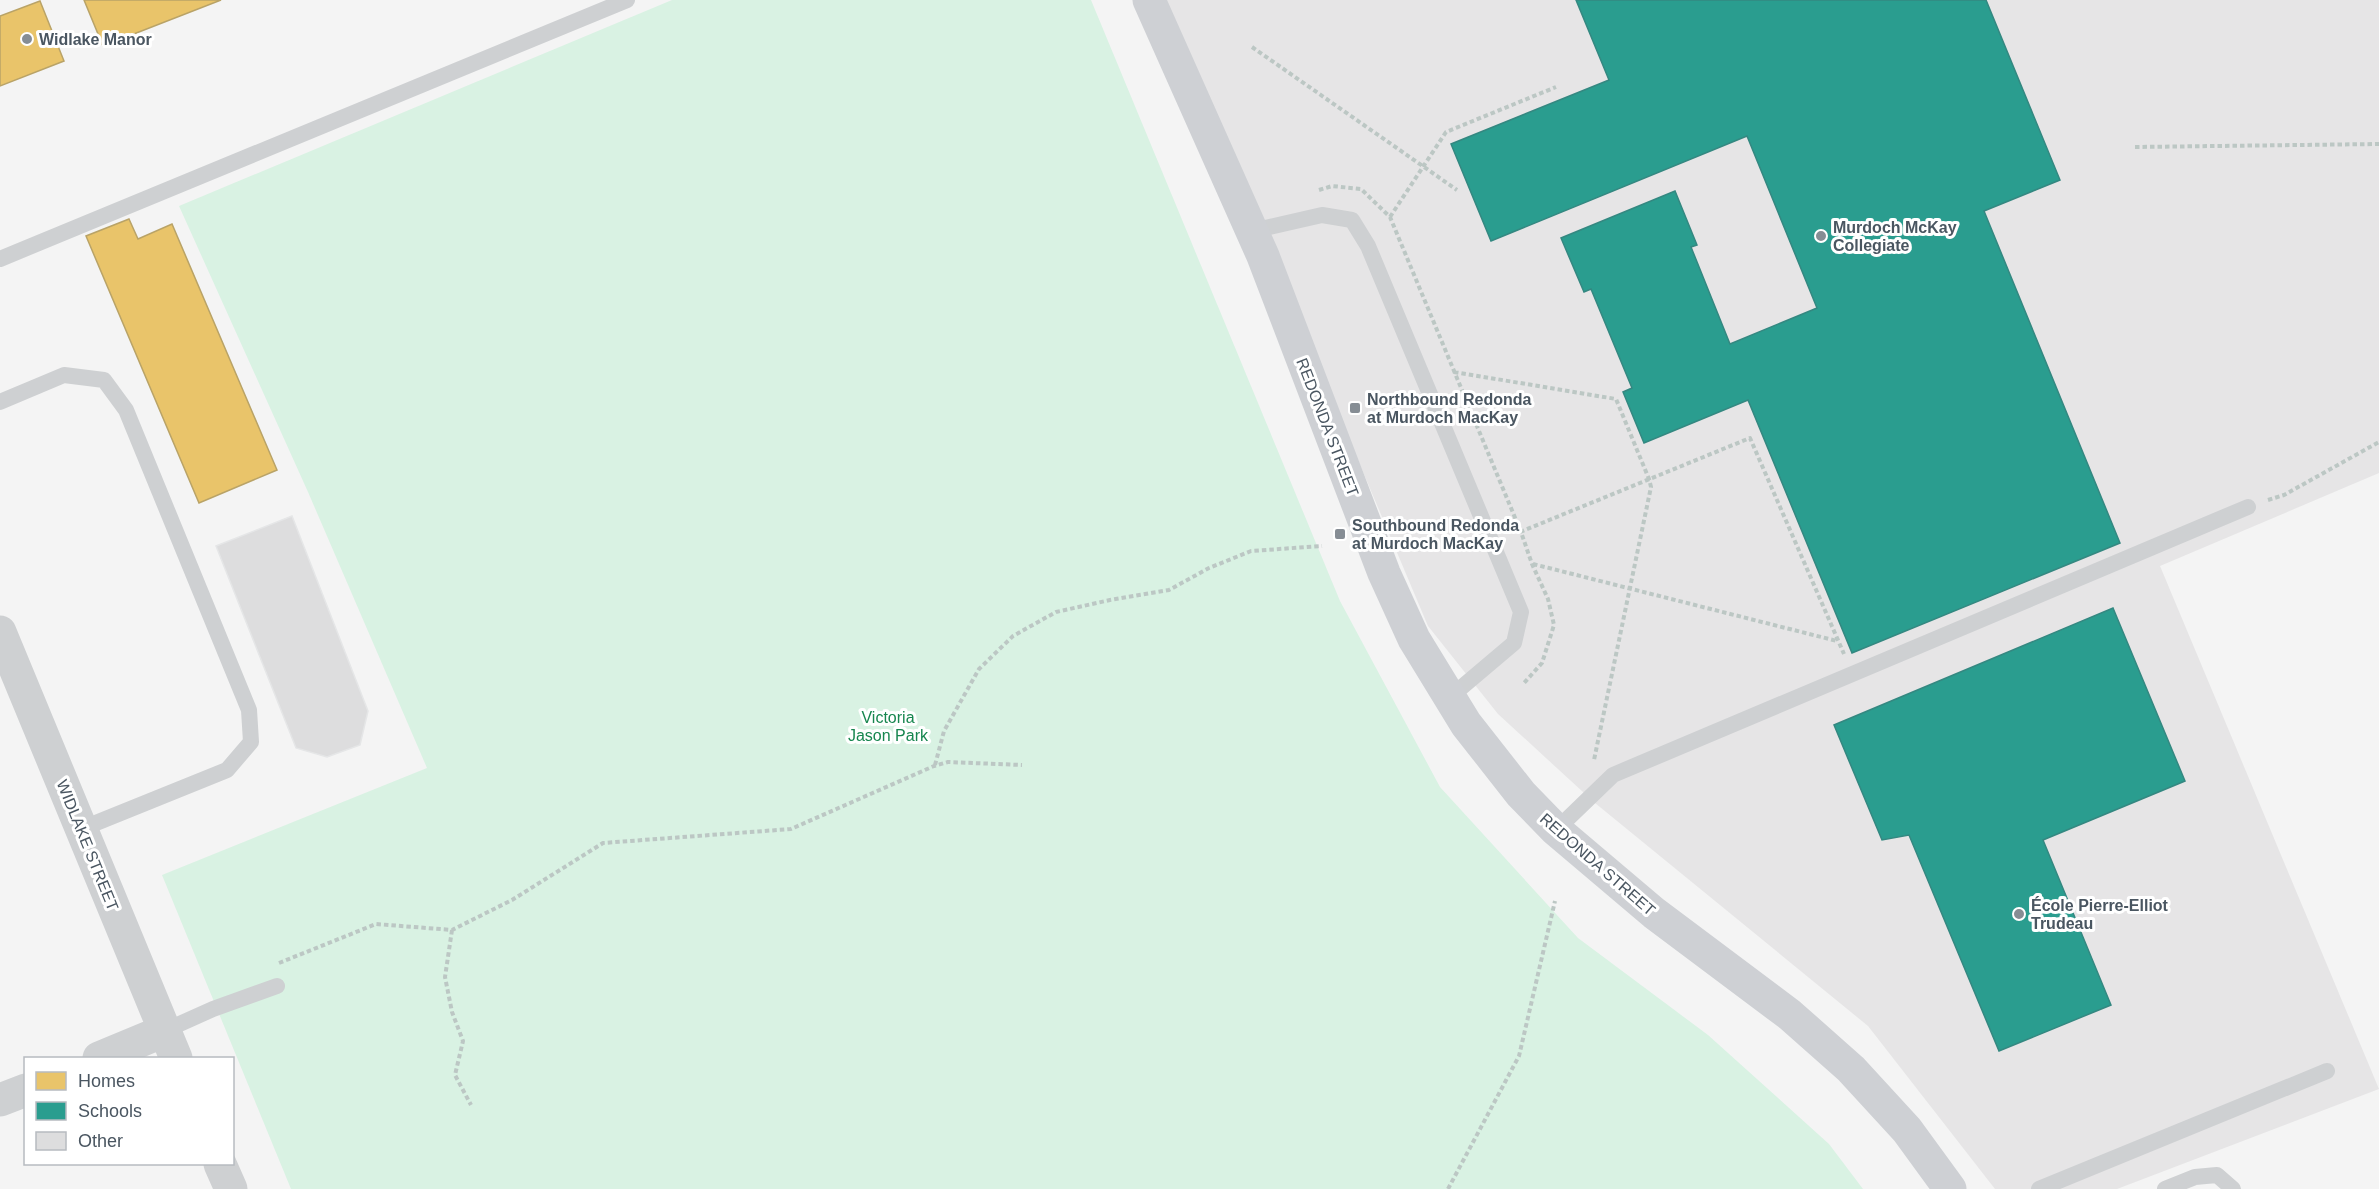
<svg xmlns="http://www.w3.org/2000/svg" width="2379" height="1189" font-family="Arial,sans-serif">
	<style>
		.education { fill: #e6e5e6 }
		.green { fill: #d9f2e3 }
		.homes { fill: #e9c46a; stroke: #b9a367; stroke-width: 1.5 }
		.schools { fill: #2a9d8f; stroke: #348881; stroke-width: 1.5 }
		.building { fill: #ddddde; stroke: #e5e6e7; stroke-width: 1.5 }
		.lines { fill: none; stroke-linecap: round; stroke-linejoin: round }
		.path { stroke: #bcc7c4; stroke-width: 4; stroke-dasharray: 4.5 3; stroke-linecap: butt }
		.lane { stroke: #ced0d2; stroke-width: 16 }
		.street { stroke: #ced0d2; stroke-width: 33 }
		.secondary { stroke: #ced0d4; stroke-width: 33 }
		.poi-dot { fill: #868d94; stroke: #fff; stroke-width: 2 }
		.labels { text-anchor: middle; stroke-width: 6; stroke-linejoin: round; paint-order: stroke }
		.poi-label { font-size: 16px; font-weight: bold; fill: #4a5661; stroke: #fff; text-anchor: start }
		.street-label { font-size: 16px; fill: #4a5661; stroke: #fff }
		.park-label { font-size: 16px; fill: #17864f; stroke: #fff }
	</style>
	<rect width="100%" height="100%" fill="#f4f4f4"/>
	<path class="education" d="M1164,0H2379V473L2160,566L2379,1089L2117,1189H1995L1868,1026L1595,803L1498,714L1428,626Z"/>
	<path class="green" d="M672,0H1091L1340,601L1440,787L1578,938L1708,1035L1829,1144L1863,1189H291L162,875L427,768L308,492L179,206Z"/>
	<path class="homes" d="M84,0H221L103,46Z
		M40,1L64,61L0,86V16Z
		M129,219L138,239L172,224L277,470L199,503L86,236Z"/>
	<path class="schools" d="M1576,0H1986L2060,180L1984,211L2120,543L1852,653L1748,400L1644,443L1623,392L1632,388L1591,289L1584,292L1561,238L1675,191L1697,245L1691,247L1730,344L1817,308L1747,136L1491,241L1451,144L1609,80Z
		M2113,608L2185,781L2043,840L2111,1005L1999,1051L1909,835L1882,840L1834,725Z"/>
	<path class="building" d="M292,516L368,711L360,745L327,757L296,748L216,546Z"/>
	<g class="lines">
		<path class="path" d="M1252,47L1457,190
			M2135,147L2379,144
			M1319,190L1332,186L1361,189L1390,217L1521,532L1532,564L1548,599L1554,625L1542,663L1524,683
			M1390,217L1446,132L1556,87
			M1454,372L1616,399L1649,479L1651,487L1594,760
			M2268,500L2284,495L2379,442
			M1520,532L1750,438L1844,654
			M1533,564L1837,641
			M935,765L944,731L979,669L1013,636L1056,612L1110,600L1169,590L1209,568L1251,551L1322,546
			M452,930L445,977L452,1012L463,1041L455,1075L471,1105
			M279,963L376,924L452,930L512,900L603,843L791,829L934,766L948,762L1022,765
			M1448,1189L1519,1056L1555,901"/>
		<path class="lane" d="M1252,231L1322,215L1352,220L1368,246L1521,612L1514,643L1449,698
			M0,259L627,0
			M0,402L64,375L104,380L126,410L249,710L251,742L227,770L81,829
			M1556,830L1613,775L2248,507
			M164,1031L213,1009L277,986
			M2039,1189L2327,1071
			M2165,1189L2195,1177L2217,1175L2233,1189"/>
		<path class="street" d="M0,632L176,1058
			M99,1058L164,1031
			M0,1100L26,1090
			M220,1164L231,1189"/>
		<path class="secondary" d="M1149,0L1263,256L1384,573L1414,639L1466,724L1521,794L1556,830L1654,913L1790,1015L1851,1069L1907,1130L1950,1189"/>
	</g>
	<g class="poi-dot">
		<circle cx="27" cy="39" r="6"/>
		<circle cx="1821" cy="236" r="6"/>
		<rect x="1349" y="402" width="12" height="12" rx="3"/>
		<rect x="1334" y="528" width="12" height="12" rx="3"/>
		<circle cx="2019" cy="914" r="6"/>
	</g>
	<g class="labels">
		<g class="poi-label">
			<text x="39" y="45">Widlake Manor</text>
			<text x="1833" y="233">Murdoch McKay<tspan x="1833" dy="18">Collegiate</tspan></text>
			<text x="1367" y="405">Northbound Redonda<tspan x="1367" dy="18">at Murdoch MacKay</tspan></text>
			<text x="1352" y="531">Southbound Redonda<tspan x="1352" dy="18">at Murdoch MacKay</tspan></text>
			<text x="2031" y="911">École Pierre-Elliot<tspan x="2031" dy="18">Trudeau</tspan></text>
		</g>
		<g class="street-label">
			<text transform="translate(1328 427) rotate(69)" y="6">REDONDA STREET</text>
			<text transform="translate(88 845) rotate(68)" y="6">WIDLAKE STREET</text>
			<text transform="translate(1598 864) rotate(41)" y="6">REDONDA STREET</text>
		</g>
		<g class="park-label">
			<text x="888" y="723">Victoria<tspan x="888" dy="18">Jason Park</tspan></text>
		</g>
	</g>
	<rect x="24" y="1057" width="210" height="108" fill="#ffffff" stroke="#b7bbc0" stroke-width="1.5"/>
	<rect x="36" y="1072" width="30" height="18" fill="#e9c46a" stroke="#b7bbc0" stroke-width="1.5"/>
	<text x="78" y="1087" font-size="18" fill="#4a5661">Homes</text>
	<rect x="36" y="1102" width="30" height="18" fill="#2a9d8f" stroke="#b7bbc0" stroke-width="1.5"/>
	<text x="78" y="1117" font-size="18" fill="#4a5661">Schools</text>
	<rect x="36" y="1132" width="30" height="18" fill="#ddddde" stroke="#b7bbc0" stroke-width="1.5"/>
	<text x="78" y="1147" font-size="18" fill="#4a5661">Other</text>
</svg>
